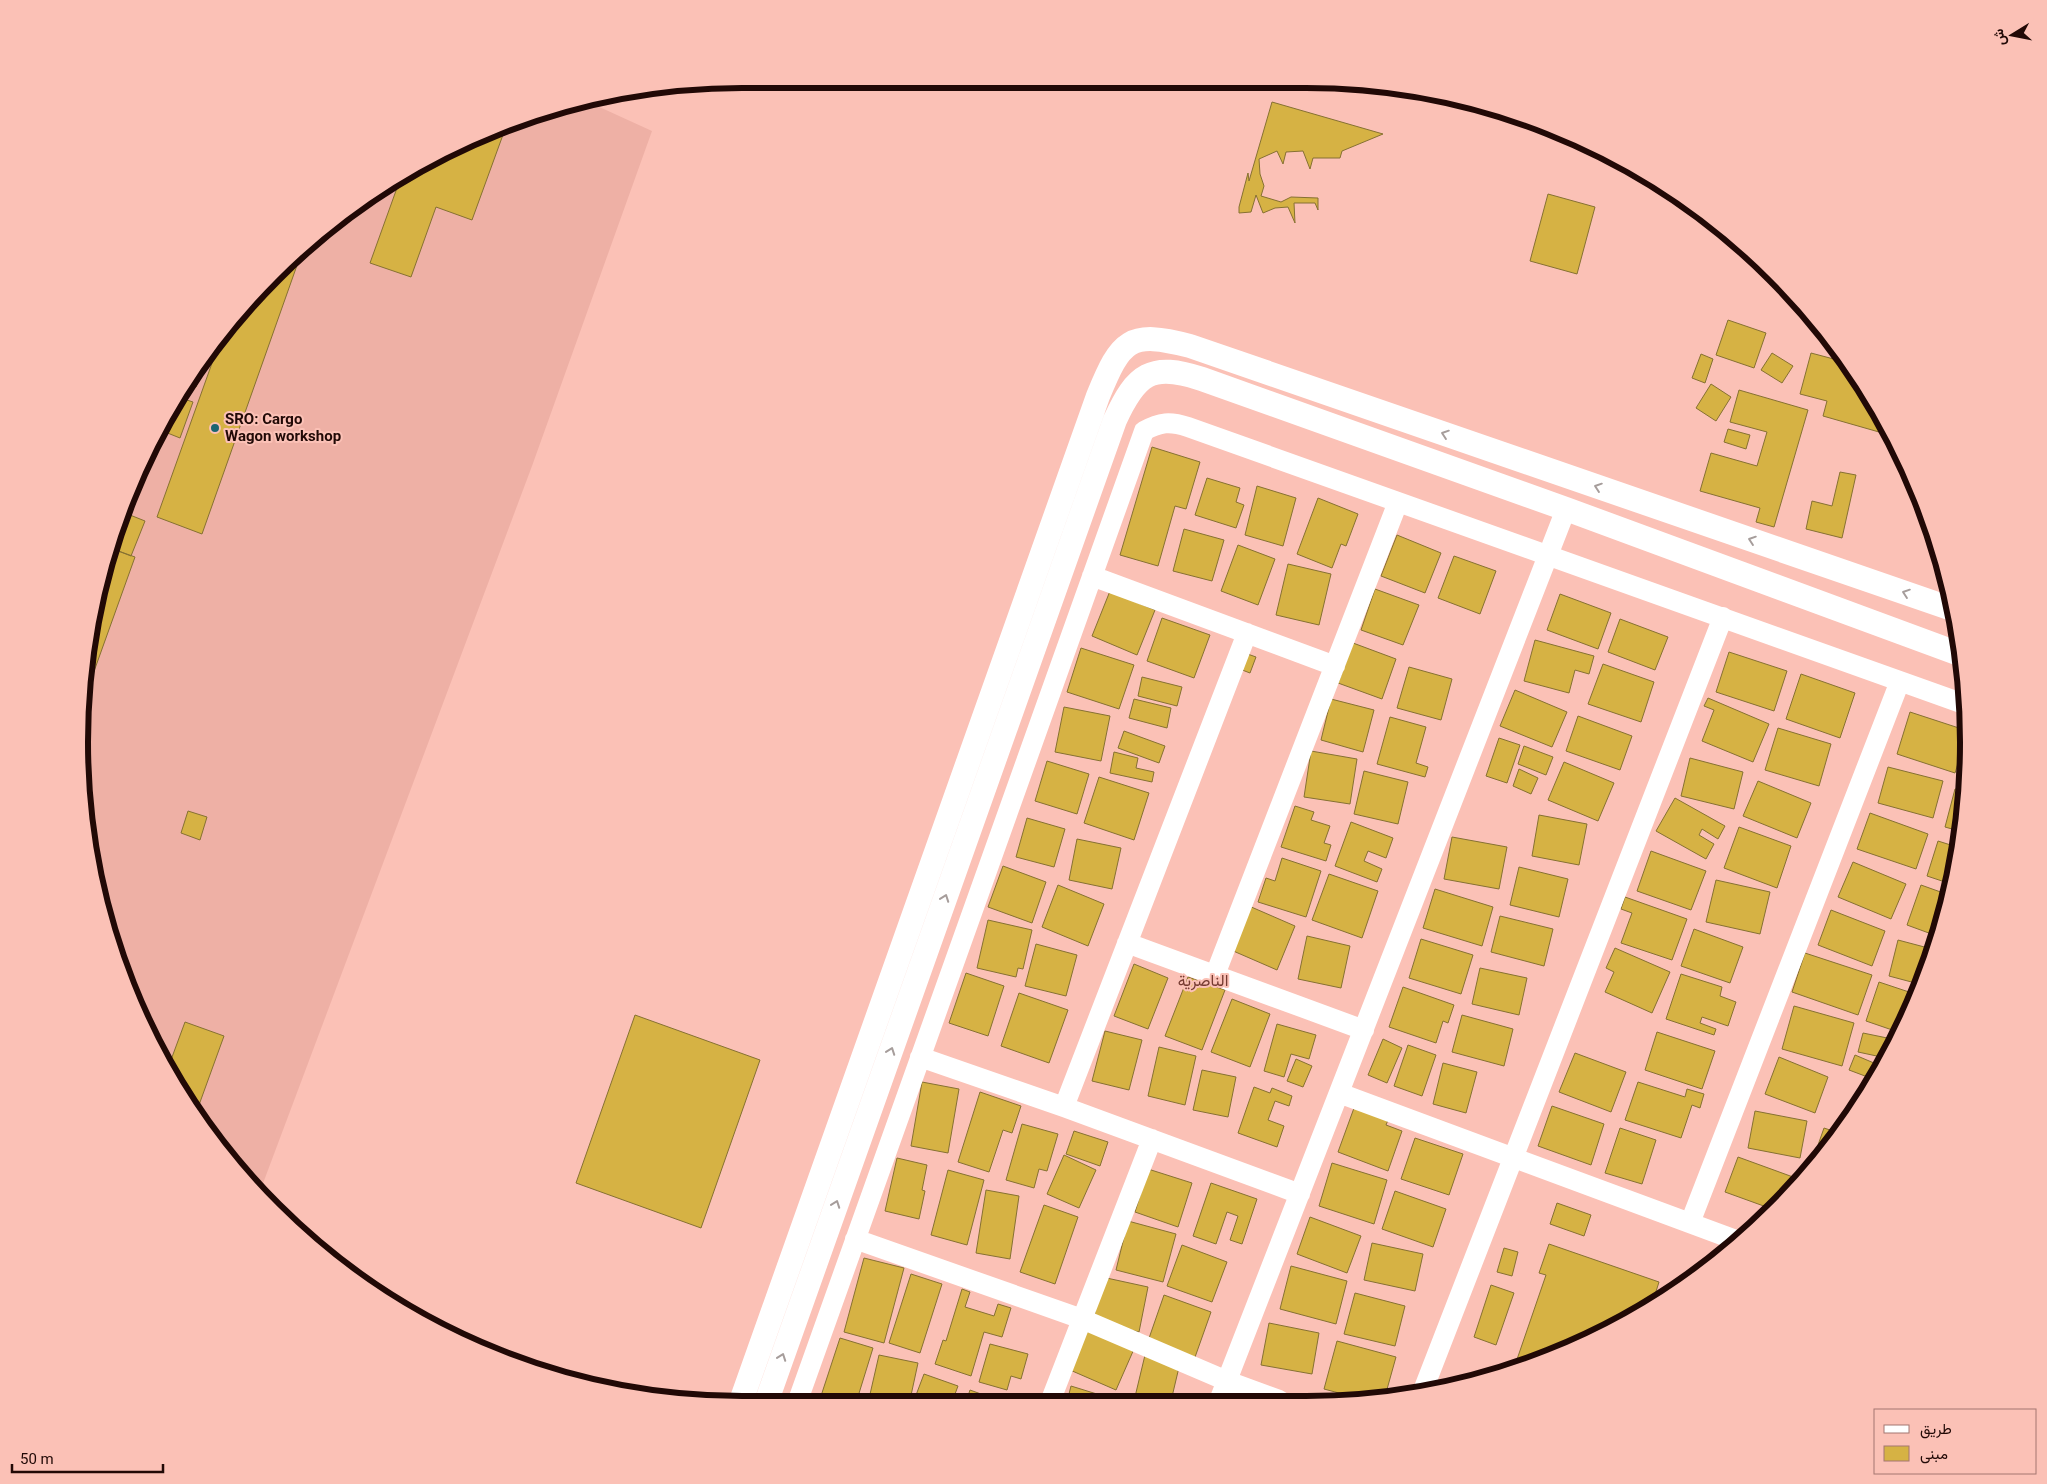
<svg xmlns="http://www.w3.org/2000/svg" width="2047" height="1484" font-family="Roboto,Vazirmatn,sans-serif">
	<style>
		.built { fill: #eeb0a5 }
		.building { fill: #d6b244; stroke: #867132 }
		.lines { fill: none; stroke-linecap: round; stroke-linejoin: round }
		.minor { stroke: #fff; stroke-width: 20 }
		.tertiary { stroke: #fff; stroke-width: 24 }
		.oneway { stroke: #a69d9b }
		.poi-dot { fill: #1b6571; stroke: #fbc1b6; stroke-width: 2 }
		.labels { text-anchor: middle; stroke-width: 4; stroke-linejoin: round; paint-order: stroke }
		.poi-label { font-size: 15px; font-weight: bold; fill: #210906; stroke: #fbc1b6; text-anchor: start }
		.neighbourhood-label { font-size: 16px; fill: #763b31; stroke: #fbc1b6 }
		.rim { fill: none; stroke: #210906; stroke-width: 6 }
	</style>
	<rect width="100%" height="100%" fill="#fbc1b6"/>
	<path class="built" d="M597,98L595,105L652,131L532,466L259,1194L243,1179L190,1110L129,996L84,828L79,742L91,613L147,449L244,304L374,190L449,147L570,101Z"/>
	<path class="building" d="M1456,98L1475,104L1473,111L1454,107Z
		M1272,102L1383,134L1342,151L1340,158H1313L1310,169L1303,151L1286,152L1283,164L1277,151L1259,159L1260,174L1264,186L1261,196L1281,202L1291,197L1318,198V210L1315,203H1294L1295,223L1288,207L1275,208L1263,213L1256,195L1251,212L1239,213V207L1248,173L1249,181Z
		M496,129L504,132L472,220L436,207L411,277L370,263L402,174L449,147Z
		M1548,194L1595,207L1577,274L1530,261Z
		M301,254L202,534L157,517L221,338L244,304Z
		M1728,320L1766,333L1754,368L1716,355Z
		M1772,353L1793,366L1782,383L1761,370Z
		M1811,353L1845,362L1880,411L1887,428L1886,434L1823,416L1827,401L1800,394Z
		M1701,354L1713,359L1705,383L1692,378Z
		M205,362L196,387L190,385Z
		M1711,384L1731,397L1716,421L1696,408Z
		M1739,390L1808,410L1774,527L1756,522L1760,508L1700,491L1711,453L1757,466L1767,432L1730,422Z
		M181,398L193,402L180,438L160,430Z
		M1728,429L1750,435L1746,449L1724,442Z
		M1152,447L1200,462L1186,509L1175,506L1158,566L1120,555Z
		M1840,472L1856,475L1842,538L1806,529L1812,501L1832,506Z
		M1207,478L1240,488L1236,502L1244,505L1236,528L1195,515Z
		M1257,486L1296,498L1283,546L1245,535Z
		M1318,498L1358,514L1346,546L1341,544L1332,568L1297,554Z
		M125,513L145,521L131,556L113,549Z
		M1184,529L1224,540L1212,581L1173,571Z
		M1397,535L1441,553L1425,593L1381,576Z
		M1238,545L1275,559L1258,605L1221,591Z
		M113,549L135,557L83,702L91,613Z
		M1454,556L1496,571L1480,614L1438,598Z
		M1288,564L1331,574L1319,625L1276,615Z
		M1375,589L1419,605L1403,645L1361,630Z
		M1110,591L1155,610L1137,655L1092,636Z
		M1560,594L1611,613L1598,649L1547,630Z
		M1162,618L1210,635L1194,678L1147,661Z
		M1620,619L1668,637L1655,670L1608,652Z
		M1535,640L1594,656L1589,674L1575,670L1569,693L1524,681Z
		M1353,643L1396,659L1382,699L1338,683Z
		M1081,648L1134,665L1119,709L1067,692Z
		M1242,652L1256,657L1250,673L1237,668Z
		M1729,652L1787,671L1774,711L1716,692Z
		M1603,664L1654,682L1641,722L1588,704Z
		M1409,667L1452,679L1441,720L1397,708Z
		M1801,674L1855,693L1840,738L1786,719Z
		M1142,677L1182,687L1177,706L1138,696Z
		M1515,690L1567,712L1552,747L1500,726Z
		M1708,698L1769,724L1753,762L1702,741L1714,710L1704,706Z
		M1134,699L1171,708L1167,728L1129,718Z
		M1331,699L1374,710L1363,752L1321,740Z
		M1064,707L1110,716L1101,761L1055,752Z
		M1910,712L1965,730V742L1955,773L1897,754Z
		M1578,716L1632,736L1620,770L1566,751Z
		M1390,717L1426,727L1416,763L1428,767L1425,777L1377,764Z
		M1778,728L1831,744L1819,786L1765,770Z
		M1124,731L1165,746L1159,763L1118,748Z
		M1499,738L1520,745L1507,783L1486,776Z
		M1524,746L1553,757L1546,775L1518,764Z
		M1311,751L1357,759L1350,804L1304,797Z
		M1114,752L1138,758L1136,768L1154,772L1152,782L1110,773Z
		M1690,758L1743,772L1734,809L1681,796Z
		M1047,761L1089,774L1077,814L1035,801Z
		M1564,762L1614,783L1598,821L1548,800Z
		M1966,762L1967,779L1961,776Z
		M1888,767L1943,781L1933,818L1878,803Z
		M1519,769L1538,778L1531,794L1513,786Z
		M1364,771L1408,782L1398,824L1354,814Z
		M1099,777L1149,793L1134,840L1084,823Z
		M1758,781L1811,803L1797,838L1743,816Z
		M1955,789L1966,791L1959,831L1945,827Z
		M1675,798L1725,826L1718,839L1702,829L1699,835L1714,844L1706,859L1656,831Z
		M1295,806L1314,812L1311,820L1330,826L1324,843L1331,845L1326,861L1281,847Z
		M188,811L207,817L200,840L181,833Z
		M1870,813L1928,834L1916,869L1857,849Z
		M1539,815L1587,824L1579,865L1532,856Z
		M1027,818L1065,829L1054,867L1016,857Z
		M1351,822L1393,838L1386,858L1368,851L1364,861L1382,869L1377,882L1335,866Z
		M1739,827L1791,846L1777,888L1724,868Z
		M1452,837L1507,847L1499,889L1444,879Z
		M1077,839L1121,848L1112,889L1069,880Z
		M1938,841L1957,847L1951,884L1927,876Z
		M1651,851L1706,871L1691,910L1637,891Z
		M1282,858L1321,871L1306,917L1258,902L1266,878L1275,881Z
		M1853,862L1906,884L1891,919L1838,897Z
		M1003,866L1046,882L1032,923L988,907Z
		M1519,867L1568,879L1559,917L1510,905Z
		M1329,874L1378,891L1362,938L1312,920Z
		M1716,880L1770,892L1760,934L1706,922Z
		M1058,885L1104,904L1088,946L1042,927Z
		M1921,885L1949,895L1946,914L1937,936L1907,925Z
		M1435,889L1493,907L1482,946L1423,928Z
		M1625,897L1687,919L1672,960L1621,943L1632,913L1621,909Z
		M1249,906L1295,926L1277,970L1231,950Z
		M1831,910L1885,931L1872,966L1818,945Z
		M1500,916L1553,929L1544,966L1491,952Z
		M988,920L1032,930L1023,969L1018,968L1016,977L977,968Z
		M1694,929L1743,947L1730,983L1681,966Z
		M1307,936L1350,946L1341,988L1298,979Z
		M1421,939L1473,955L1461,994L1409,978Z
		M1898,940L1932,949L1919,984L1889,976Z
		M1036,944L1077,955L1066,996L1025,986Z
		M1615,948L1670,972L1652,1013L1605,992L1614,972L1606,968Z
		M1805,953L1872,975L1858,1015L1792,992Z
		M1134,964L1168,978L1148,1029L1114,1016Z
		M1480,968L1527,978L1519,1015L1472,1004Z
		M966,973L1004,986L988,1036L949,1023Z
		M1681,974L1722,987L1720,996L1736,1002L1728,1026L1702,1017L1700,1023L1716,1029L1714,1035L1666,1019Z
		M1188,977L1225,990L1202,1050L1165,1036Z
		M1879,982L1915,994L1901,1033L1866,1021Z
		M1403,987L1454,1005L1448,1023L1443,1021L1436,1043L1389,1027Z
		M1019,993L1068,1010L1049,1063L1001,1046Z
		M1232,999L1270,1014L1250,1067L1211,1052Z
		M1794,1006L1854,1023L1842,1066L1782,1049Z
		M635,1015L760,1060L701,1228L576,1183Z
		M1462,1015L1513,1029L1504,1066L1452,1052Z
		M185,1022L224,1036L195,1116L168,1068Z
		M1277,1024L1316,1035L1309,1059L1291,1054L1284,1077L1264,1071Z
		M1105,1031L1142,1040L1129,1090L1092,1081Z
		M1657,1032L1715,1051L1702,1089L1645,1070Z
		M1863,1033L1897,1040L1886,1058L1858,1052Z
		M1383,1039L1402,1048L1387,1083L1368,1075Z
		M1408,1045L1436,1055L1422,1096L1394,1086Z
		M1159,1047L1196,1056L1185,1105L1148,1096Z
		M1575,1053L1626,1072L1611,1112L1559,1092Z
		M1855,1055L1881,1066L1873,1079L1849,1070Z
		M1779,1057L1828,1077L1815,1113L1765,1094Z
		M1296,1059L1312,1066L1303,1087L1287,1081Z
		M1443,1063L1477,1072L1466,1113L1433,1104Z
		M1202,1070L1236,1077L1228,1117L1193,1110Z
		M922,1082L959,1089L948,1153L911,1146Z
		M1638,1082L1685,1097L1687,1089L1704,1094L1700,1108L1692,1105L1681,1138L1625,1120Z
		M1254,1087L1270,1093L1272,1088L1292,1096L1289,1106L1275,1101L1268,1120L1284,1126L1277,1147L1238,1133Z
		M980,1092L1021,1106L1012,1133L1003,1130L989,1172L958,1162Z
		M1552,1106L1604,1124L1591,1165L1538,1146Z
		M1354,1108L1388,1120L1386,1125L1402,1131L1388,1171L1338,1152Z
		M1755,1111L1807,1121L1800,1158L1748,1148Z
		M1022,1124L1058,1134L1047,1171L1039,1169L1034,1188L1006,1180Z
		M1620,1128L1656,1140L1642,1184L1605,1173Z
		M1824,1128L1839,1133L1831,1146L1812,1166L1811,1165Z
		M1074,1131L1108,1142L1100,1166L1066,1154Z
		M1415,1138L1463,1154L1449,1195L1401,1179Z
		M1064,1155L1096,1170L1079,1208L1047,1194Z
		M1738,1157L1793,1177L1788,1192L1772,1209L1725,1192Z
		M897,1158L927,1165L922,1190L925,1191L919,1219L885,1211Z
		M1332,1163L1387,1180L1374,1224L1319,1206Z
		M1148,1169L1192,1183L1178,1227L1135,1212Z
		M948,1170L984,1180L967,1245L931,1235Z
		M1211,1183L1257,1199L1242,1244L1230,1240L1238,1216L1227,1212L1216,1244L1193,1236Z
		M986,1190L1019,1196L1010,1259L976,1253Z
		M1395,1191L1446,1209L1433,1247L1382,1229Z
		M1557,1203L1591,1215L1584,1236L1550,1224Z
		M1044,1205L1078,1217L1055,1284L1020,1272Z
		M1310,1217L1361,1236L1347,1273L1297,1254Z
		M1128,1221L1176,1234L1163,1282L1116,1270Z
		M1372,1243L1423,1254L1415,1291L1364,1280Z
		M1549,1244L1659,1282L1653,1301L1598,1337L1513,1371L1546,1275L1539,1273Z
		M1182,1245L1227,1262L1212,1302L1167,1286Z
		M1504,1248L1518,1252L1512,1276L1497,1272Z
		M864,1258L904,1268L884,1343L844,1332Z
		M1291,1266L1347,1281L1336,1324L1280,1309Z
		M911,1274L942,1284L920,1353L889,1343Z
		M1102,1277L1148,1287L1139,1332L1093,1322Z
		M1491,1285L1514,1293L1496,1345L1474,1337Z
		M962,1289L970,1292L965,1307L994,1316L998,1304L1011,1308L1002,1337L984,1332L971,1376L935,1364L943,1340L946,1341Z
		M1355,1293L1405,1306L1395,1346L1344,1334Z
		M1164,1295L1211,1312L1194,1360L1147,1344Z
		M1269,1323L1319,1333L1312,1374L1261,1365Z
		M1088,1329L1134,1349L1116,1390L1070,1370Z
		M840,1338L873,1348L856,1403H823L819,1402Z
		M1337,1341L1396,1357L1384,1400H1365L1324,1389Z
		M990,1344L1028,1354L1021,1379L1011,1376L1007,1390L979,1382Z
		M879,1355L918,1363L910,1400L899,1398L898,1403H868Z
		M1145,1355L1180,1363L1171,1401H1134Z
		M924,1374L958,1386L952,1402L913,1403Z
		M1071,1386L1113,1399L1112,1401L1067,1402Z
		M970,1390L1003,1402H966Z"/>
	<g class="lines">
		<path class="minor" d="M1092,576L1335,666
			M1127,943L1364,1030
			M1215,975L1398,502
			M920,1057L1064,1107L1300,1194
			M1339,1093L1741,1242
			M1064,1107L1247,633
			M1690,1223L1900,681
			M855,1239L1082,1319L1227,1381L1279,1400
			M1422,1393L1723,617
			M1219,1401L1566,509
			M1050,1402L1152,1139
			M797,1403L1144,431C1160,422 1170,421 1188,427L1964,704"/>
		<path class="tertiary" d="M766,1403L1115,420C1136,374 1151,362 1202,379L1566,509L1962,655
			M740,1404L1098,396C1121,340 1129,330 1190,346L1952,609"/>
	</g>
	<defs><path id="oneway-chevron" d="M-2-3.5L2.5 0L-2 3.5" fill="none" stroke-width="1.6" stroke-linecap="round" stroke-linejoin="round" transform="scale(1.25)"/></defs>
	<g class="oneway">
		<use href="#oneway-chevron" transform="translate(1445 434) rotate(-161)"/>
		<use href="#oneway-chevron" transform="translate(1598 487) rotate(-161)"/>
		<use href="#oneway-chevron" transform="translate(1752 540) rotate(-161)"/>
		<use href="#oneway-chevron" transform="translate(1906 593) rotate(-161)"/>
		<use href="#oneway-chevron" transform="translate(945 898) rotate(-70)"/>
		<use href="#oneway-chevron" transform="translate(891 1051) rotate(-70)"/>
		<use href="#oneway-chevron" transform="translate(836 1204) rotate(-70)"/>
		<use href="#oneway-chevron" transform="translate(782 1357) rotate(-70)"/>
	</g>
	<circle class="poi-dot" cx="215" cy="428" r="5"/>
	<g class="labels">
		<g class="poi-label">
			<text x="225" y="424">SRO: Cargo<tspan x="225" dy="17">Wagon workshop</tspan></text>
		</g>
		<g class="neighbourhood-label">
			<text x="1203" y="986">الناصرية</text>
		</g>
	</g>
	<path d="M0 0H2047V1484H0ZM742 88H1306A654 654 0 0 1 1960 742V742A654 654 0 0 1 1306 1396H742A654 654 0 0 1 88 742V742A654 654 0 0 1 742 88Z" fill="#fbc1b6" fill-rule="evenodd"/>
	<path class="rim" d="M742 88H1306A654 654 0 0 1 1960 742V742A654 654 0 0 1 1306 1396H742A654 654 0 0 1 88 742V742A654 654 0 0 1 742 88Z"/>
	<rect x="1874" y="1409" width="162" height="65" fill="#fbc1b6" stroke="#a47770"/>
	<rect x="1884" y="1425" width="25" height="8" fill="#ffffff" stroke="#a47770"/>
	<text x="1920" y="1434" font-size="15" fill="#210906">طريق</text>
	<rect x="1884" y="1446" width="25" height="15" fill="#d6b244" stroke="#a47770"/>
	<text x="1920" y="1459" font-size="15" fill="#210906">مبنى</text>
	<g transform="translate(2012 35) rotate(260)" stroke="#fbc1b6" stroke-width="4" paint-order="stroke">
	<path d="M0-4L9 19L0 12L-9 19Z" fill="#210906"/>
	<text y="-8" font-size="14" font-weight="bold" text-anchor="middle" fill="#210906">ش</text>
	</g>
	<path d="M12 1464v8h151v-8" fill="none" stroke="#210906" stroke-width="2.5"/>
	<text x="20" y="1464" font-size="15" fill="#210906" stroke="#fbc1b6" stroke-width="4" paint-order="stroke">50 m</text>
</svg>
